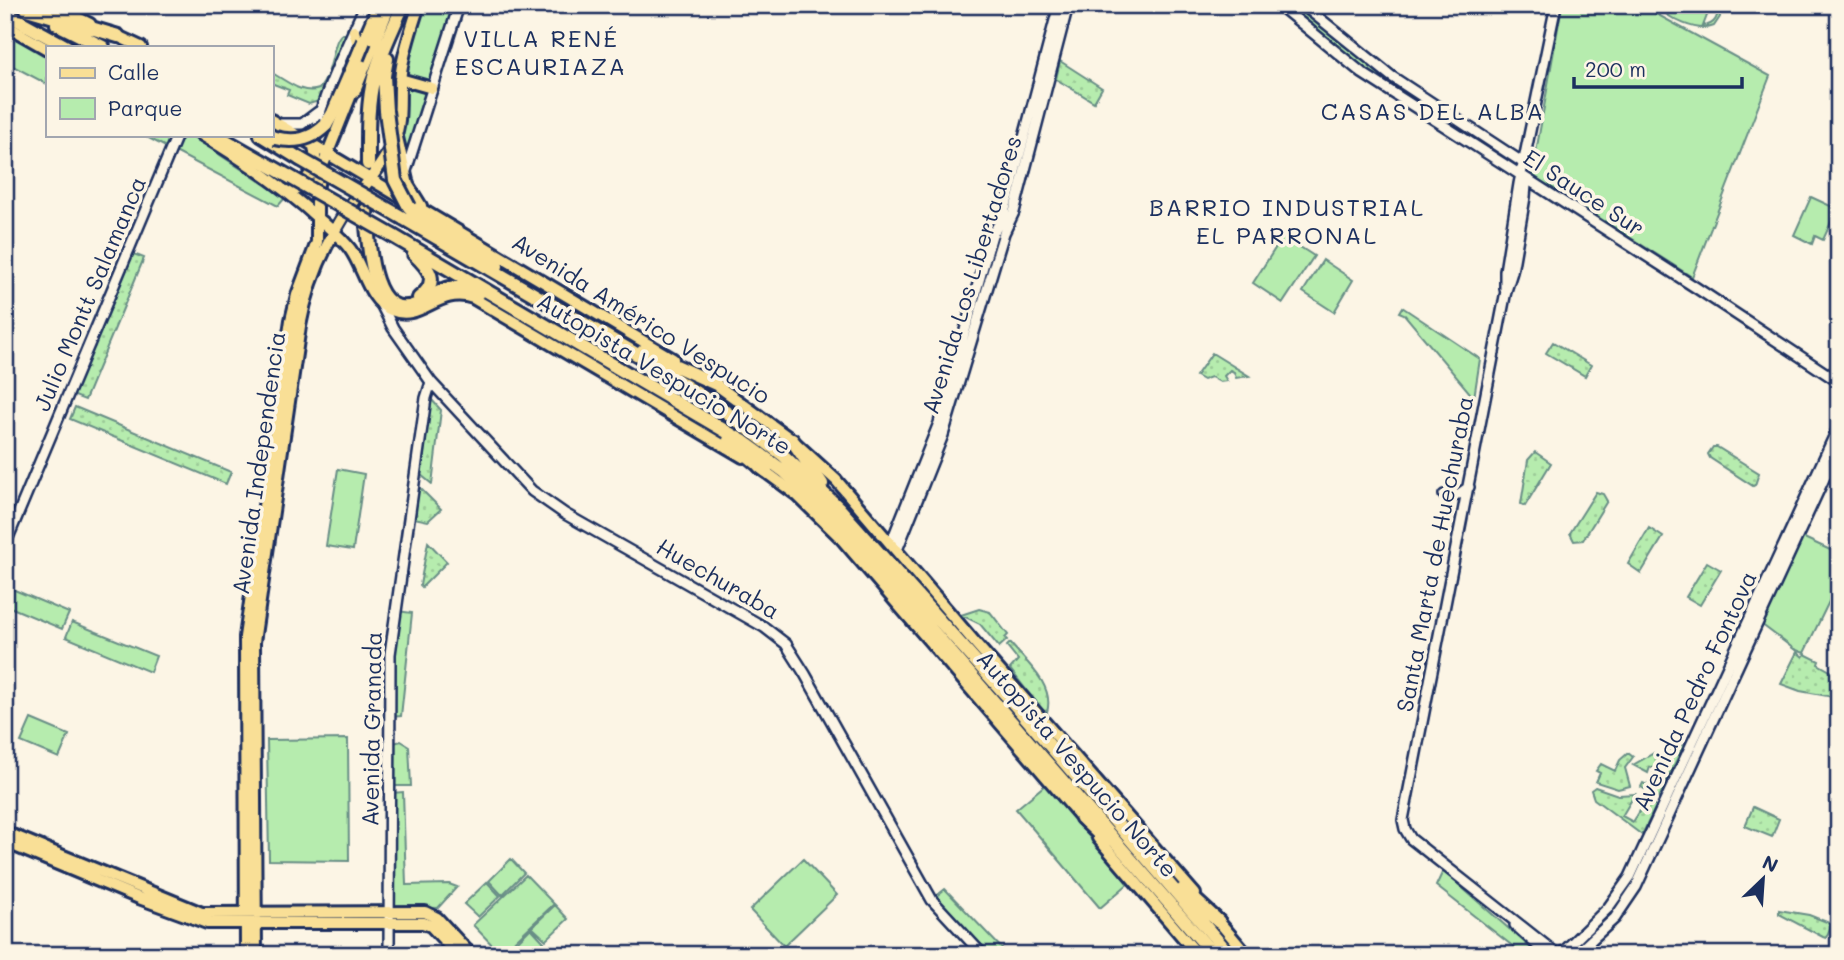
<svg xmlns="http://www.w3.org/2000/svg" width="1844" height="960" font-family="Mali,sans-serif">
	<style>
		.grass { fill: url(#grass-dots); stroke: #688e86; stroke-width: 2 }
		.park { fill: #b6ecae; stroke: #688e86; stroke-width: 2 }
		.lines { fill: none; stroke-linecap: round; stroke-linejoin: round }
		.minor-casing { stroke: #1b2f5e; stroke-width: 14 }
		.major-casing { stroke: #1b2f5e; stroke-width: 16 }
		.highway-casing { stroke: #1b2f5e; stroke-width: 18 }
		.minor { stroke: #fcf5e5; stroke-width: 9 }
		.major { stroke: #f9df96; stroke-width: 10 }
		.highway { stroke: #f9df96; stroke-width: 12 }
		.highway-bridge-casing { stroke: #1b2f5e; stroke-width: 18; stroke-linecap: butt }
		.highway-bridge { stroke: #f9df96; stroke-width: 12 }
		.labels { text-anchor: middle; stroke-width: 7; stroke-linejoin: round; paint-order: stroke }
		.street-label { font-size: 23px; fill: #1b2f5e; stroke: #fcf5e5 }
		.neighbourhood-label { font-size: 24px; letter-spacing: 2px; fill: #1b2f5e; stroke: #fcf5e5 }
	</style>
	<defs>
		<pattern id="grass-dots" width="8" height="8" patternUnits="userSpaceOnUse" patternTransform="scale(1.75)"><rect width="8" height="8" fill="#b6ecae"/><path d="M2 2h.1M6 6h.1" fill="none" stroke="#9ccb98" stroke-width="1.8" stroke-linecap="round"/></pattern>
	</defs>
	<rect width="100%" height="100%" fill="#fcf5e5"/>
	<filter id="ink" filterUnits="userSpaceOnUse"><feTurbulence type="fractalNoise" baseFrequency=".0143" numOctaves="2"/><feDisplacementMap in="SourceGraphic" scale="14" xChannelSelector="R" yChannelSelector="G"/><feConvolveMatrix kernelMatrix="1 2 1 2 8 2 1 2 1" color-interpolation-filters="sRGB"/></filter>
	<g filter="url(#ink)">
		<path class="grass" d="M1282,5H1297L1367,62L1517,161L1515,173L1365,73Z
			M342,34H348L319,101L309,104L287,95L289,90L271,83V75L274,74C288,82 303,95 319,89C334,72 332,40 342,34Z
			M1060,61L1102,88L1094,102L1056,79Z
			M131,253L144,258L85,400L72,395Z
			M1553,342L1591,365L1585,376L1546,353Z
			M1212,353L1249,376L1236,378L1234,372L1230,370L1224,376L1227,381L1220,382L1211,377L1203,380L1196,376Z
			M431,399L441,410L432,484L421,475Z
			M75,407L231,472L226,484L70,419Z
			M1713,447H1717L1759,473L1755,485L1753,486L1710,458L1708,454Z
			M1535,452L1551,463L1525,506L1521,504L1528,460Z
			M418,486L441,509L428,521L414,518Z
			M1596,492L1603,494L1607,501L1583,540L1574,541L1570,533Z
			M1649,528L1663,537L1641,573L1628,564Z
			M428,542L447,562L422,587L420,585Z
			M1707,562L1721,570L1700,605L1686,597Z
			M979,609L990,612L1008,635L1005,638L1007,640L999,647L980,624L961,615Z
			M1010,643C1026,662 1055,685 1047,712L1042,710L1010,669L1018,660L1007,646Z
			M1797,652L1803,657L1805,654L1819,661L1818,664L1839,676V698L1800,691L1781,684Z
			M1673,741L1683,746L1659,798L1641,787L1643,783L1647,785L1650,780L1657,784L1660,779L1653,775L1655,769L1650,767L1648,773L1633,765L1654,753L1667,763L1672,753L1670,748Z
			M1628,753L1633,757L1625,768L1630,786L1618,789L1596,782L1600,773L1596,771L1601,764L1615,771L1620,760Z
			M1595,787L1618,795L1635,794L1622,816L1633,822L1646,801L1656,806L1642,835L1594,799L1591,790Z
			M1753,807L1779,819L1772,837L1745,826Z
			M1779,910L1809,915L1832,924L1826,938L1823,937L1779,914Z"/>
		<path class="park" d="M423,5H455L405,158C394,106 409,55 423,5Z
			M1562,5H1640L1770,76L1692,277L1532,175Z
			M1657,5L1664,10L1666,5H1711L1703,26C1715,25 1720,16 1716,5H1719L1720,17L1714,26C1698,33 1667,19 1657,5Z
			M5,33L47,55V84L5,62Z
			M143,135H190L285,198L278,206Z
			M1811,197L1837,209L1823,240L1815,236L1812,244L1794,235Z
			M1283,236L1314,256L1283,303L1253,283Z
			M1323,260L1353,280L1334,312L1303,292Z
			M1402,307L1480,359L1474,398L1404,314L1399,312Z
			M338,469L364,474L353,550L326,546Z
			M1802,537L1839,554V570L1836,576L1839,581L1804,653L1794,649L1761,624Z
			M5,586L69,613L62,629L5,605Z
			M398,611L412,613L401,716L391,717V682Z
			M72,622L156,656L150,672L66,637Z
			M31,719L69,735L59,758L21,742Z
			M348,739L349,861L269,860L267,740Z
			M401,741L409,746L411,786H394V743Z
			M1045,785L1129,883L1100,908L1016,809Z
			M403,792L406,885L449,884L457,887L438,908L394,907L392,793Z
			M511,859L524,873L502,895L489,881Z
			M803,859L837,895L784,946L750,910Z
			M1443,871L1539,955H1524L1436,886Z
			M526,875L554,904L501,954L473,925Z
			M487,882L500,896L478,917L464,904Z
			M945,889L1008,955H990L935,897Z
			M555,905L568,919L546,940L532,927Z
			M531,928L544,942L531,955H513L509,950Z"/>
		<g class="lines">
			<g class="minor-casing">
				<path id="minor" d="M1279,5L1362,73L1695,287L1839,382
					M1303,5L1391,76L1525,164
					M281,124H302L318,112
					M316,137C313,114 354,31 365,5
					M405,174L459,5
					M1522,176L1526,185L1525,197L1512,272L1506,291L1403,820L1405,829L1411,839L1558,955
					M1505,289V271L1519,184L1556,5
					M381,304L393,328L431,382L532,491L565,514L764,627L786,644L805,674L932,900L983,955
					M1444,495L1459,494L1469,487
					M891,543L939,423L985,259L992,235L1003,217L1059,5
					M5,545L177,135
					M897,550L943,435L1004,233L1014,212L1068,5
					M1515,925L1548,955
					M389,955L390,654L426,398L431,382
					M1560,955L1608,908L1630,877L1839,426
					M1575,955L1615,918L1636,887L1839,446"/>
			</g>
			<g class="major-casing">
				<path id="major" d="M52,5L90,24
					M5,25L47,49
					M354,31L360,52
					M111,33L141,47
					M400,79L432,88
					M271,120L673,359
					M396,133L408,185L421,206
					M202,135C244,160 283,186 319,219C330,229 342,238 350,249C364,268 368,300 391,310C422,323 437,286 473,298L743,457
					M287,191C306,189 319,165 314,147
					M711,381L792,440L836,480L977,645L1195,894
					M759,467L797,495L840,537L1086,823
					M5,832L202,913L425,912L437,918L471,955
					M1098,838L1198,955
					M5,842L139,898L207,923H423L431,926L458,955
					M1215,917L1247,955
					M246,955L245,637L291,320L297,295L317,242V194L319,175L355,85
					M256,955L254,642L300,326C308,281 326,241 352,203C366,183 384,164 394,141C403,119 398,95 401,72C404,50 412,27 419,5"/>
			</g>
			<g class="highway-casing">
				<path id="highway" d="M27,9L118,36
					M5,13L67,47
					M57,24L103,47
					M364,41L379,5
					M354,91L389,5
					M386,111L384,76L387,59
					M326,125L333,113L357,58
					M216,135L288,176
					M261,135L300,159
					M368,164C368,135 367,105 374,77C381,52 393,29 403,5
					M409,207C435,231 470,244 497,266
					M366,210C368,235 369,326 418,304C444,291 446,281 479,292
					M403,218L638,355L726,412L783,455L838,507L1014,704L1230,955
					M393,236L744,442L785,472L844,529L1214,955
					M414,254C430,269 440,282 419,298
					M643,351L716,384
					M729,440L766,471
					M792,440L822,484
					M1082,818L1106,841
					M1183,889L1219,922"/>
			</g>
			<use href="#minor" class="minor"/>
			<use href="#major" class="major"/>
			<use href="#highway" class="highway"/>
			<g class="highway-bridge-casing">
				<path id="highway-bridge" d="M357,58L364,41
					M386,111L395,180L409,207
					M275,138C295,143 311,140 326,125
					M300,159L403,218
					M288,176L393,236"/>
			</g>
			<use href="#highway-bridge" class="highway-bridge"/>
		</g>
	</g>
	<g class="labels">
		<g class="street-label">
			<text transform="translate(1584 193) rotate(33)" y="8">El Sauce Sur</text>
			<text transform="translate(972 275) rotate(-73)" y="8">Avenida Los Libertadores</text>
			<text transform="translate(90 294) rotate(-67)" y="8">Julio Montt Salamanca</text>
			<text transform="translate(641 319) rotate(32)" y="8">Avenida Américo Vespucio</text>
			<text transform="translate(664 374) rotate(31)" y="8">Autopista Vespucio Norte</text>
			<text transform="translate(259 463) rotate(-82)" y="8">Avenida Independencia</text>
			<text transform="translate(1435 554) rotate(-79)" y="8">Santa Marta de Huechuraba</text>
			<text transform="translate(718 579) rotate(30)" y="8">Huechuraba</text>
			<text transform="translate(1695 691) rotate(-65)" y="8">Avenida Pedro Fontova</text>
			<text transform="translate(372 729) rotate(-89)" y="8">Avenida Granada</text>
			<text transform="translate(1077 764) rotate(49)" y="8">Autopista Vespucio Norte</text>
		</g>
		<g class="neighbourhood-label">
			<text x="541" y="47">VILLA RENÉ<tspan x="541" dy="28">ESCAURIAZA</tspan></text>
			<text x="1433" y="120">CASAS DEL ALBA</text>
			<text x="1287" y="216">BARRIO INDUSTRIAL<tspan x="1287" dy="28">EL PARRONAL</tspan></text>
		</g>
	</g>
	<rect width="1844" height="960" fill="none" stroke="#fcf5e5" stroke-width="28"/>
	<rect x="14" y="14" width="1816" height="932" fill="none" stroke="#1b2f5e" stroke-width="2.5" filter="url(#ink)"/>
	<rect x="46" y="46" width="228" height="91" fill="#fcf5e5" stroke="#a2a6af" stroke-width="2"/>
	<rect x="60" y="68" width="35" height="10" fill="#f9df96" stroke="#a2a6af" stroke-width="2"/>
	<text x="108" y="80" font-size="21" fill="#1b2f5e">Calle</text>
	<rect x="60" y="98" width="35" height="21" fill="#b6ecae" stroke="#a2a6af" stroke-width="2"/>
	<text x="108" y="116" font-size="21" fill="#1b2f5e">Parque</text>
	<g transform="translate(1763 879) rotate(25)" stroke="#fcf5e5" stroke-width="5" paint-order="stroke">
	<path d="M0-5L12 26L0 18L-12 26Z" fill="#1b2f5e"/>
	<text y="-10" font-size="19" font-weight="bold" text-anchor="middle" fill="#1b2f5e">N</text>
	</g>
	<path d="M1574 77v10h168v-10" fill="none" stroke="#1b2f5e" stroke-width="3.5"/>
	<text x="1585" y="77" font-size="21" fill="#1b2f5e" stroke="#fcf5e5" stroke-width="5" paint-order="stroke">200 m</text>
</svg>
